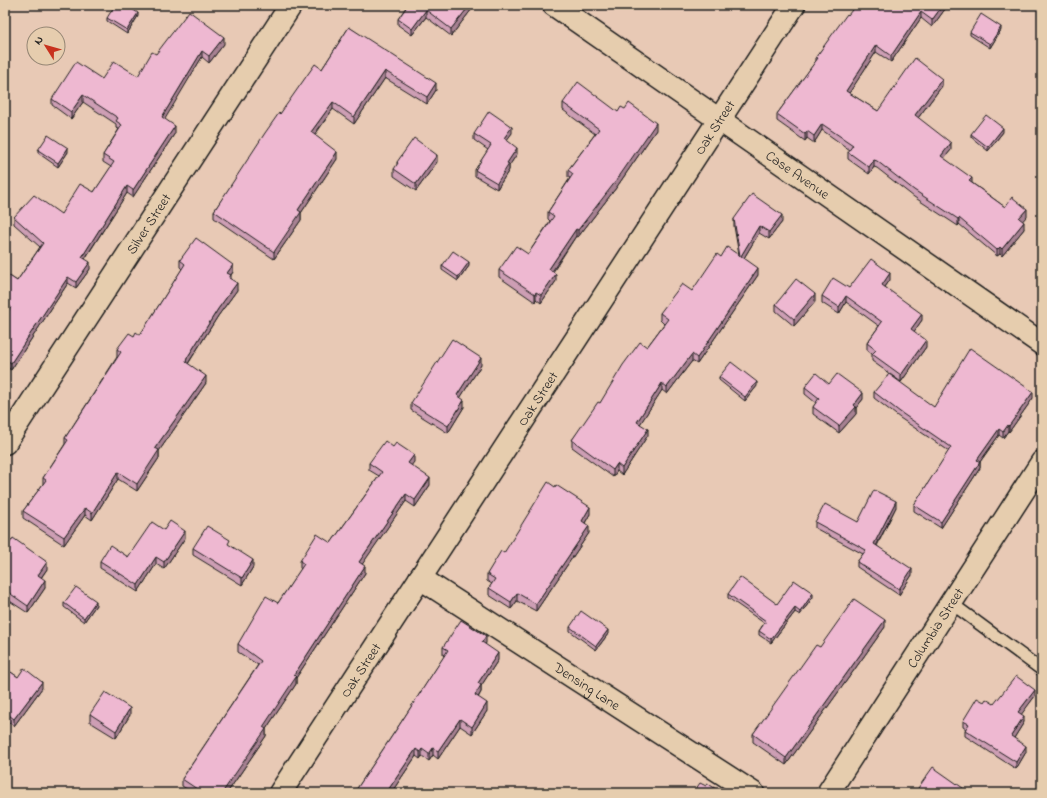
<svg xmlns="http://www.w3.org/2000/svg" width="1047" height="798" font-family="'Indie Flower',sans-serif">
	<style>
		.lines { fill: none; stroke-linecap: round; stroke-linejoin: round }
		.service-casing { stroke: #1c1c1c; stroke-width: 14 }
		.minor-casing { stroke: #1c1c1c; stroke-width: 25 }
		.service { stroke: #e6cdae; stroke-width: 11 }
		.minor { stroke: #e6cdae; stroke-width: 22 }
		.wall { fill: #cd9eb4; stroke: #1c1c1c }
		.shaded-wall { fill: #a78192; stroke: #1c1c1c }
		.building { fill: #eeb8d1; stroke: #1c1c1c }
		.labels { text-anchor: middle; stroke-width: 3.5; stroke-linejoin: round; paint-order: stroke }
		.street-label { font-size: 14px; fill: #1c1c1c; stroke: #e6cdae }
	</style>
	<rect width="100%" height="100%" fill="#e8c9b5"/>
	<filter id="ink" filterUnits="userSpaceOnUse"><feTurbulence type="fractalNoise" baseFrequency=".025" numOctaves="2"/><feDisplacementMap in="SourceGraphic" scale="8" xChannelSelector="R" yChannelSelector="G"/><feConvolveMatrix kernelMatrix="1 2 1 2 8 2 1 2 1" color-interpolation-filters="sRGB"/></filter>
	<g filter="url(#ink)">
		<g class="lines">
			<g class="service-casing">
				<path id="service" d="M951,603L1042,670"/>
			</g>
			<g class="minor-casing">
				<g id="minor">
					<path id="s1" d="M554,5L1042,344"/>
					<path id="s2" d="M5,443L291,5"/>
					<path id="s3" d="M420,578L753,793"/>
					<path id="s4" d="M280,793L794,5"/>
					<path id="s5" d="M828,793L1042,462"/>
				</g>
			</g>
			<use href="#service" class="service"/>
			<use href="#minor" class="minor"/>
		</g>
		<path class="wall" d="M403,5H475L451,36L426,17L412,35L398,25V19L406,7Z
			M948,5L932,27L921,18L891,62L876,52L849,93L878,111L942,86L918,118L951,150L944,158L972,183L1005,207L1027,216L1022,221L1024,229L1002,256L1000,254L997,256L959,224L958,226L914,197L877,168L874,167L869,174L848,159V152L850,150L822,130L814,143L807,138L805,141L777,121V114L816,61V57L848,15Z
			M138,16L127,34L107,21V18Z
			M349,27L436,90L427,104L385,78L354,124L333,109L315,135L337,159L301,213V220L274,259L214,218V211L280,114L322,69Z
			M1001,30L990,48L970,35V32Z
			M224,44L209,63L202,57L164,119L175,133L133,197L127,193L85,259L90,269L76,288L68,283L11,370L5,366V316L8,312L5,310V273L17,281L40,247L14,224V217L61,214L94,192L111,167L103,162V155L119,129L116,128V124L83,102L71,119L52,105V99L102,79L138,76L156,54Z
			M563,103L618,112L656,130L616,188L578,237L576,236L553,272L556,281L541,303L536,299L535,302L499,277V270L528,254L550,221L548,219V212L570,178L568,177V170L595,134L563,110Z
			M1003,132L988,151L971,137V134Z
			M512,133L506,140L517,154L509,166V170L497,189L475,176V170L488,150L474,140V134Z
			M38,150L68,152L58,167L38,153Z
			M397,162H437L416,191L394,176V169L397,166Z
			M734,219L782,222L769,239L759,233L744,258L758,275L697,364L692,361L667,394L662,390L640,424L648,435L622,475L617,471L613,477L572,447V440L600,403L647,347L664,324L660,320V313L692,291L721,257L739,255L734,226Z
			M180,260L233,272L231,275V279L237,290L218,316L188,364L206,383L159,451V458L137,491L118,479L92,520L85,515L64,545L23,518V511L43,484V478L65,444V438L117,357V349L134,336L140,335L182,269L180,267Z
			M442,266H469L458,281L442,270Z
			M890,280L885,287L922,320L914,331L926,347L901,382L872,361V354L867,350V343L879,326L846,302L839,314L822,303V296L849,288Z
			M815,302L794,326L776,311V304Z
			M481,365L460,398L464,407L448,433L411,410V403Z
			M719,377L757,386L745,401L719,380Z
			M829,384L863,399L856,408V414L839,433L813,414V407L816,403L805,394V387Z
			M874,392L934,407L1033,398L1009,432L1008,431L1003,438L999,435L980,462V468L941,528L914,511V505L949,451L900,418L874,398Z
			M393,447L414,462L411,465L430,485L415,507L406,501L362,564L365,573L296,678V684L266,729V736L227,793H193L182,786V779L258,665L238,652V644L278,603L301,569L300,568V561L331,543L379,476L369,470V463Z
			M896,507L877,546L912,575L899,595L857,567V562L863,554L815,528V522H858Z
			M590,514L585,523L589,533L536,611L517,601L511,609L489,595V588L492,584L487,581V574L504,553Z
			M164,530L185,538L164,569L156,564L138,592L100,568V561L128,557Z
			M230,546L253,567L242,585L193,555V548Z
			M5,551L47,569L41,578L45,588L28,613L5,598Z
			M728,594L777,604L813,597L800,615L795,612L771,643L759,635V631L764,623L728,598Z
			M64,603L96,605L84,622L64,607Z
			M570,627L608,634L596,650L570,631Z
			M885,627L786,765L753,742V734L820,647Z
			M486,643L485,644L498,660L481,686V692L478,698L487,711L472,734L460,726L438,759L433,755L429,761L422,756L420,759L416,756L391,793H354L396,730L445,655L443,654V647Z
			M5,668L18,677L42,688L14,726L5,719Z
			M1035,696L1021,714L1024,722L1014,738L1026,752L1016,769L965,736V730L966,729L963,727V721L984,702L994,704Z
			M90,714L130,715L116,738L90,722Z"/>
		<path class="shaded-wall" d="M470,5H475L451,36V29Z
			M943,5H948L932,27V20Z
			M426,10V17L412,35V29Z
			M921,12V18L891,62V56Z
			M138,13V16L127,34V30Z
			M1001,27V30L990,48V44Z
			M224,37V44L209,63V56Z
			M876,45V52L846,98V91Z
			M202,51V57L162,124V117Z
			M385,71V78L354,124V117Z
			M942,79V86L915,122V115Z
			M436,83V90L427,104V97Z
			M83,95V102L71,119V112Z
			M333,102V109L311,139V132Z
			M656,123V130L616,188L578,237V230Z
			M822,124V130L814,143V136Z
			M175,126V133L133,197V190Z
			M512,127V133L504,144V138Z
			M1003,128V132L988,151V147Z
			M807,131V138L805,141V134Z
			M951,143V150L941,162V156Z
			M68,148V152L58,167V163Z
			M517,148V154L509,166V170L497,189V183L507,163Z
			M337,152V159L301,213V220L274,259V252L298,210Z
			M437,155V162L416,191V184Z
			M874,160V167L869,174V167Z
			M972,178V184L969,181Z
			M127,186V193L82,263V257Z
			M1027,209V216L1019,225V218Z
			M782,215V222L769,239V232Z
			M959,218V224L958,226V219Z
			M1024,222V229L1002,256V249Z
			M759,226V233L741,263V256Z
			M576,229V236L549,276V269Z
			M1000,247V254L997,256V250Z
			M90,262V269L76,288V282Z
			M469,262V266L458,281V277Z
			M233,265V272L227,280V273Z
			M758,268V275L697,364V358Z
			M890,273V280L882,291V285Z
			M556,274V281L541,303V295Z
			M68,277V283L11,370V363Z
			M237,283V290L218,316L187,365L186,362L187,358L218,309Z
			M536,292V299L535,302V294Z
			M815,294V302L794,326V319Z
			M846,296V302L839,314V307Z
			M922,314V320L911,336V329Z
			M926,340V347L901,382V375Z
			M692,354V361L667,394V387Z
			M481,358V365L457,403V395Z
			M206,376V383L159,451V458L137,491V484L155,448Z
			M757,382V386L745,401V397Z
			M662,383V390L637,429V422Z
			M1033,392V398L1009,432V426Z
			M863,393V399L856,408V414L839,433V426Z
			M464,400V407L448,433V426Z
			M1008,425V431L1003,438V432Z
			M648,429V435L622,475V468Z
			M999,429V435L977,466V460Z
			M414,455V462L408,470V463Z
			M980,462V468L941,528V522Z
			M617,464V471L613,477V470Z
			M118,472V479L92,520V513Z
			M430,478V485L415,507V500Z
			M406,494V501L359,569V562Z
			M896,501V507L874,550V544Z
			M590,507V514L582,528V521Z
			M85,508V515L64,545V537Z
			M589,526V533L536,611V604Z
			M185,531V538L164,569V562Z
			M156,557V564L138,592V585Z
			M253,560V567L242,585V578Z
			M47,562V569L38,582V575Z
			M365,566V573L296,678V684L266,729V736L227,793H222L294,675Z
			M912,569V575L899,595V589Z
			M45,580V588L28,613V606Z
			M517,593V601L511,609V602Z
			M813,593V597L800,615V612Z
			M96,601V605L84,622V618Z
			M795,608V612L771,643V639Z
			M885,620V627L786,765V758Z
			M608,630V634L596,650V646Z
			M486,636V643L482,650V642Z
			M498,653V660L481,686V692L475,703V695L478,683Z
			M42,682V688L14,726V719Z
			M1035,690V696L1018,719V712Z
			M487,703V711L472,734V727Z
			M130,708V715L116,738V731Z
			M1024,716V722L1011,743V736Z
			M460,719V726L438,759V751Z
			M1026,746V752L1016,769V762Z
			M433,748V755L429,761V754Z
			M416,749V756L391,793H386Z
			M422,749V756L420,759V752Z"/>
		<path class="building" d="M115,5H126L138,13L127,30L107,18Z
			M408,5H470L451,29L426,10L412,29L398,19Z
			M856,5H943L932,20L921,12L891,56L876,45L846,91L878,111L915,58L942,79L915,115L951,143L941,156L972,178L969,181L1005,207L1012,197L1027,209L1019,218L1024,222L1002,249L1000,247L997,250L959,218L958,219L914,190L877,161L874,160L869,167L848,152L853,145L822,124L814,136L807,131L805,134L777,114L818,58L816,57L847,14L848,15Z
			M189,11L224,37L209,56L202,51L162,117L175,126L133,190L127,186L82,257L90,262L76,282L68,277L11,363L5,359V316L11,307L5,303V273L17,281L43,243L14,217L34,195L61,214L80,184L94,192L114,162L103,155L122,125L116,121L118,118L83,95L71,112L52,99L76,62L102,79L114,61L138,76L152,52L156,54Z
			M981,14L1001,27L990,44L970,32Z
			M349,27L436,83L427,97L385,71L354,117L333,102L311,132L337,152L298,210L301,212L274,252L214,211L265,133L279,113L280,114L315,64L322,69Z
			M578,82L618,112L621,107L625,109L629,103L656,123L616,181L578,230L576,229L549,269L556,274L541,295L536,292L535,294L499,270L516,246L528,254L554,216L548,212L573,174L568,170L599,129L563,103Z
			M489,111L512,127L504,138L517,148L507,163L509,164L497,183L475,170L491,145L474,134Z
			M986,115L1003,128L988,147L971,134Z
			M48,135L68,148L58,163L38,150Z
			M414,138L437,155L416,184L394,169L398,163L397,162Z
			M752,194L782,215L769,232L759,226L741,256L758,268L697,358L692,354L667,387L662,383L637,422L648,429L622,468L617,464L613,470L572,440L598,402L600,403L623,365L640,342L647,347L668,319L660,313L682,284L692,291L717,254L721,257L727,247L740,256L734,219Z
			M196,238L233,265L227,273L231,275L229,278L237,283L218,309L187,358L186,362L206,376L155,448L159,450L137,484L118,472L92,513L85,508L64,537L23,511L46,480L43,478L68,440L65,438L121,352L117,349L129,333L134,336L136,332L140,335L185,264L180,260Z
			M453,251L469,262L458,277L442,266Z
			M871,259L890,273L882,285L922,314L911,329L926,340L901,375L872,354L876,350L867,343L882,322L846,296L839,307L822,296L833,278L849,288Z
			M796,279L815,294L794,319L776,304Z
			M452,339L481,358L457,395L464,400L448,426L411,403Z
			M970,348L1033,392L1009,426L1008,425L1003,432L999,429L977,460L980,462L941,522L914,505L951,447L900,412L874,392L889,374L934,407Z
			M731,362L757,382L745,397L719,377Z
			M816,373L829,384L837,374L863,393L854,405L856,407L839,426L813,407L819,398L805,387Z
			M385,441L393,447L396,443L414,455L408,463L430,478L415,500L406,494L359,562L365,566L294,675L296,677L263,727L266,729L222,793H203L182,779L261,661L238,644L266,596L278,603L304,564L300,561L317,534L331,543L382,472L369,463Z
			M548,482L555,487L556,485L590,507L582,521L589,526L536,604L517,593L511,602L489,588L495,579L487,574L501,551L504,553Z
			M874,490L896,501L874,544L912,569L899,589L857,562L866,550L815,522L825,504L858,522Z
			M170,521L185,531L164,562L156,557L138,585L100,561L110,545L128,557L152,522L164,530Z
			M207,526L230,540L228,544L253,560L242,578L193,548Z
			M13,538L47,562L38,575L45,580L28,606L5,590V551Z
			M740,577L777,604L794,580L813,593L800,612L795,608L771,639L759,631L766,621L728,594Z
			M76,587L96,601L84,618L64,603Z
			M854,599L885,620L786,758L753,734L816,645L820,647Z
			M581,611L608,630L596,646L570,627Z
			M461,620L486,636L482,642L498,653L478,683L481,685L475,695L487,703L472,727L460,719L438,751L433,748L429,754L422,749L420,752L416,749L386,793H354L396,730L448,650L443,647Z
			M5,668L18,677L24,668L42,682L14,719L5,712Z
			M1016,676L1035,690L1018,712L1024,716L1011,736L1026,746L1016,762L965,730L969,724L963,721L977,698L984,702L986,699L994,704Z
			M105,692L130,708L116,731L90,714Z
			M933,767L970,793H918L916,791Z
			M700,783L706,786L707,783L722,793H693Z"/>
	</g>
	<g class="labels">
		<g class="street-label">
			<text dy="5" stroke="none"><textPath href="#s4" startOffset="795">Oak Street</textPath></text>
			<text dy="5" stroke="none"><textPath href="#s1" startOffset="297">Case Avenue</textPath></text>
			<text dy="5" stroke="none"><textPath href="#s2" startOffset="262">Silver Street</textPath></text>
			<text dy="5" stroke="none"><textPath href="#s4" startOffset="471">Oak Street</textPath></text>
			<text dy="5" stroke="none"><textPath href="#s5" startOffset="197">Columbia Street</textPath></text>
			<text dy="5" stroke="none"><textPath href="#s4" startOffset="147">Oak Street</textPath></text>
			<text dy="5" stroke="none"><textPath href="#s3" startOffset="199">Densing Lane</textPath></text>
		</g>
	</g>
	<rect width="1047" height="798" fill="none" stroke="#e6cdae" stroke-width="20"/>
	<rect x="10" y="10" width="1027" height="778" fill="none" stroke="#1c1c1c" stroke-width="1.5" filter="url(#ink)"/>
	<g transform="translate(46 46) rotate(307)"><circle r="19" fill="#e6cdae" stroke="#958674"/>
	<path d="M0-3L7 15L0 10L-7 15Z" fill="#c8321e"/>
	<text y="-6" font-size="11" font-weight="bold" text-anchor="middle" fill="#1c1c1c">N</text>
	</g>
</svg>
